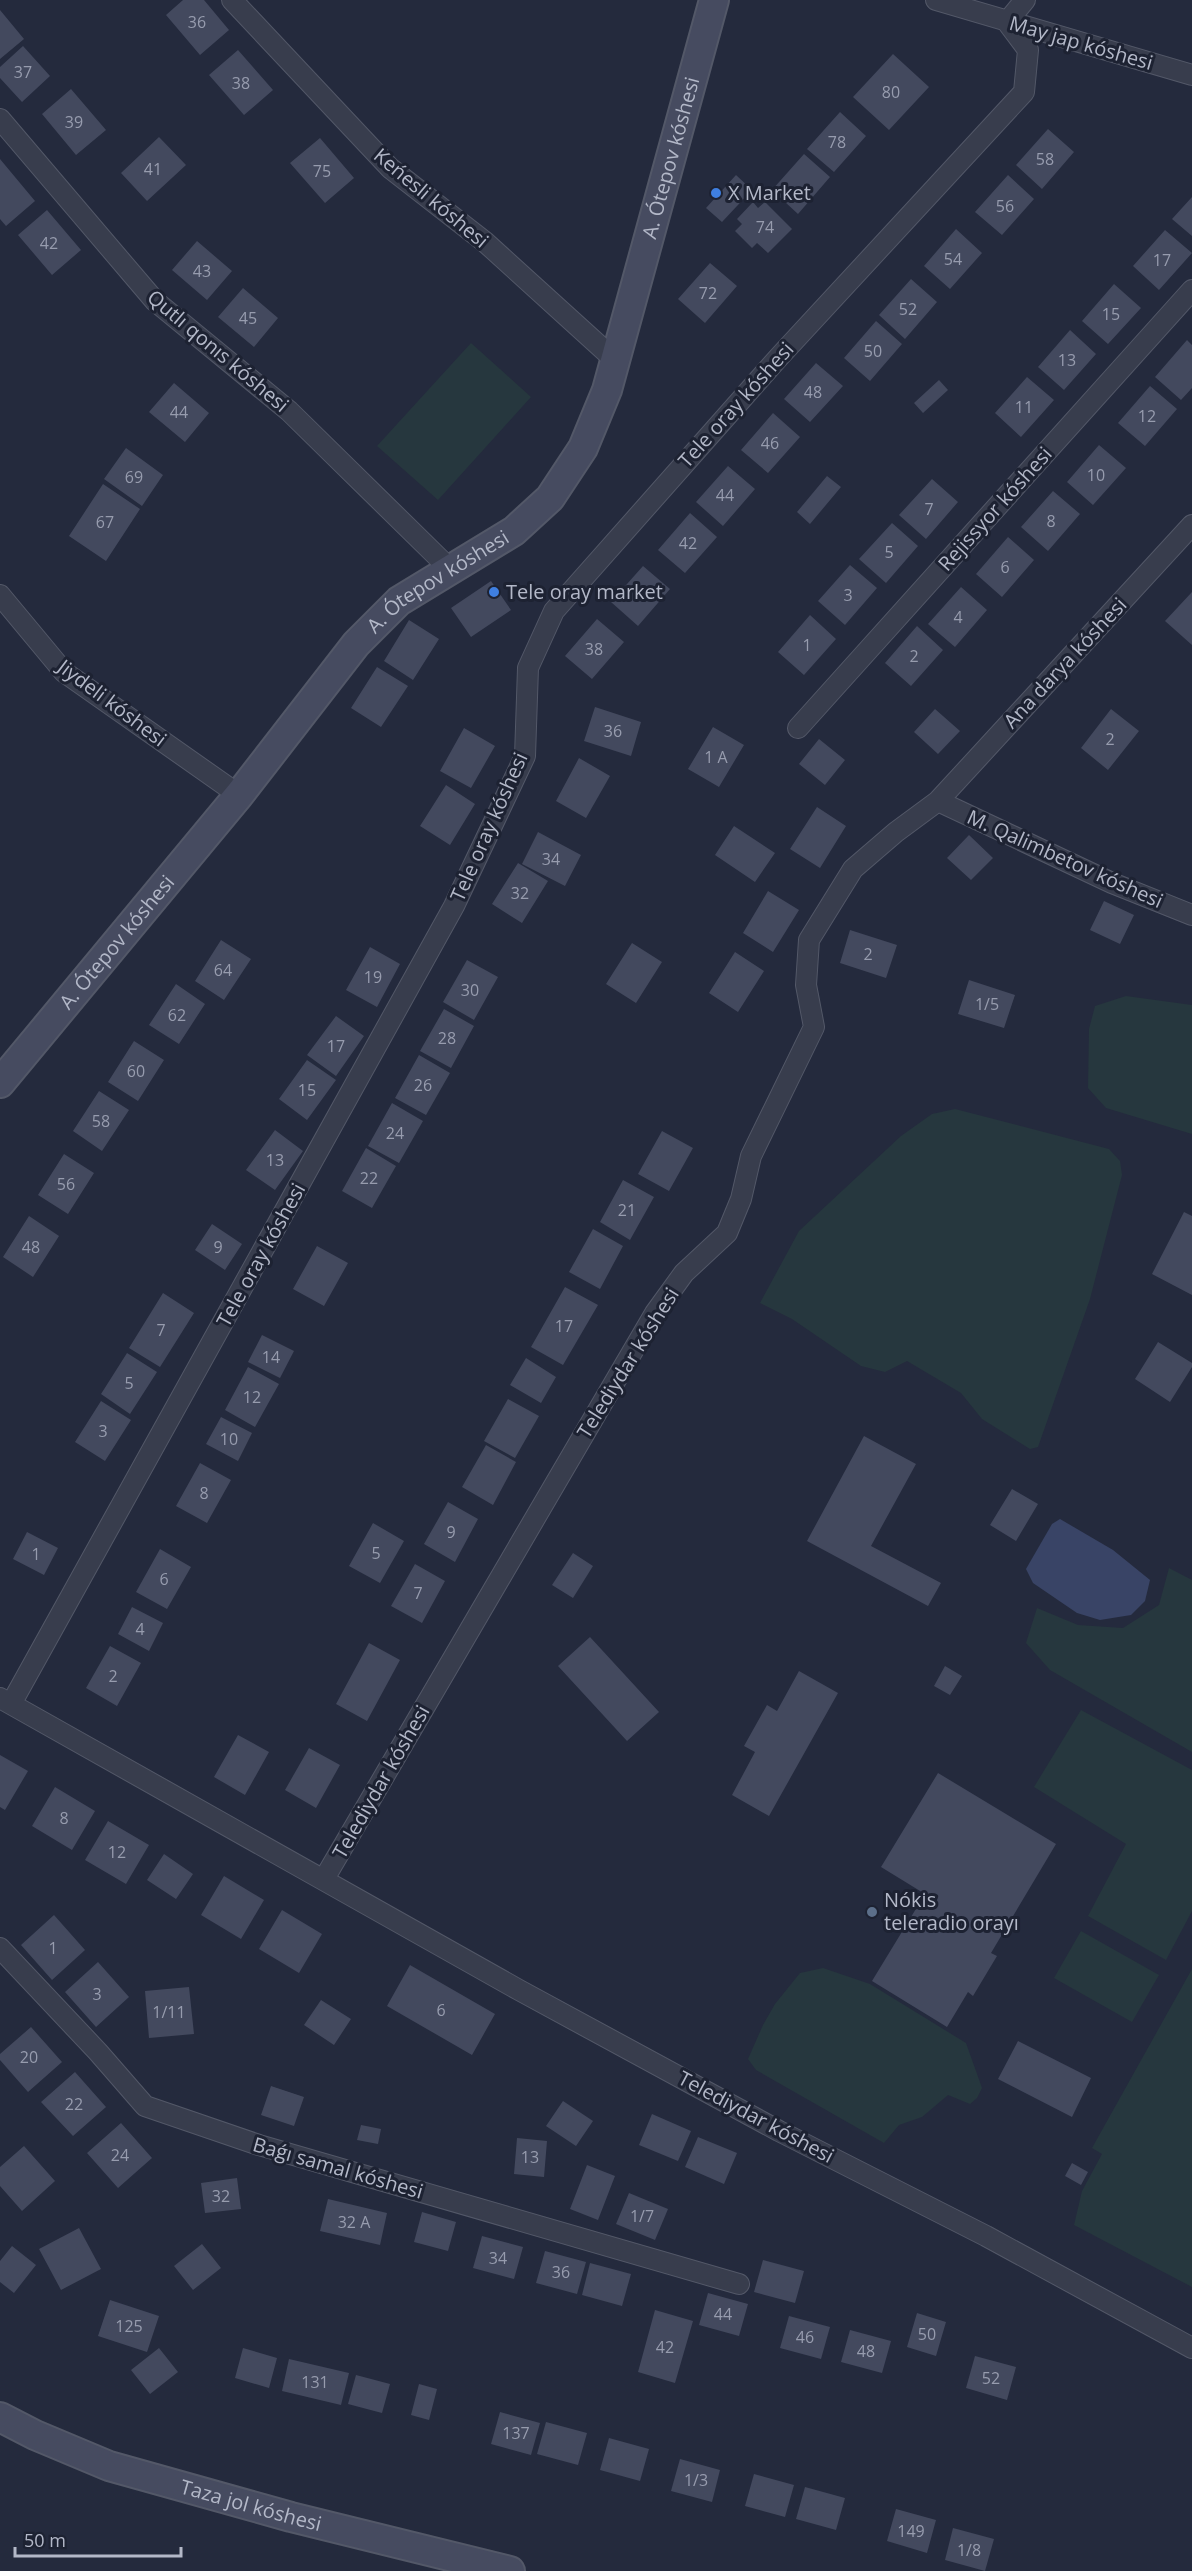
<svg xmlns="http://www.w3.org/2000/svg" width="1192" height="2571" font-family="'Open Sans',sans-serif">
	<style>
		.green { fill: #26373e }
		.water { fill: #394466 }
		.building { fill: #43495e }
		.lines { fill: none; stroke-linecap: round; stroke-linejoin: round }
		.street-casing { stroke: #535868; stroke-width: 22 }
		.secondary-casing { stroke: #535868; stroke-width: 32 }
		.street { stroke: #383d4d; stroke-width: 20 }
		.secondary { stroke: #464b60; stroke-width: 28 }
		.shop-dot { fill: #3f7fe0; stroke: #1d2232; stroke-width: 2 }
		.service-dot { fill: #5c6f8a; stroke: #1d2232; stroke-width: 2 }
		.labels { text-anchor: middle; stroke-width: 6; stroke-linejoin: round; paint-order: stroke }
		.number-label { font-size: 16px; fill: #979cae }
		.street-label { font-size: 20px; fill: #b3b8c8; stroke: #1d2232 }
		.poi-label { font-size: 20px; fill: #b3b8c8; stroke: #1d2232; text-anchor: start }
	</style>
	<rect width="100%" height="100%" fill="#242a3d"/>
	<path class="green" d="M471,343L531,397L438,500L377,446Z
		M1126,996L1192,1005V1134L1106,1108L1088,1088L1089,1029L1095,1006Z
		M955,1109L1109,1149L1120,1161L1122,1175L1090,1299L1038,1447L1030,1449L982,1419L961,1393L907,1361L885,1372L861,1366L792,1319L760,1303L799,1231L901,1136L932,1114Z
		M1169,1568L1192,1580V1752L1050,1670L1026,1643L1037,1608L1078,1625L1123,1628L1159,1605Z
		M1081,1710L1192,1770V1911L1166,1960L1088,1916L1126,1844L1034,1787Z
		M1081,1931L1159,1975L1132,2022L1054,1978Z
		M823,1968L870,1984L966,2043L982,2088L977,2098L970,2104L948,2095L922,2117L899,2125L884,2143L756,2070L748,2059L763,2025L775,2004L800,1973Z
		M1192,1969V2287L1074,2225L1082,2191L1102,2154L1092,2148Z"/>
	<path class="water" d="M1060,1519L1113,1550L1150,1580L1145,1601L1131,1615L1100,1620L1077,1613L1033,1583L1026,1569L1052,1524Z"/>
	<path class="building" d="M183,0H204L229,30L200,55L166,15Z
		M0,10L24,39L0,59Z
		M23,46L50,76L22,102L0,78V67Z
		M238,50L273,90L244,115L209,75Z
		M893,54L929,87L889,130L853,97Z
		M71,89L106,130L76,155L42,114Z
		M840,112L866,136L834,172L807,149Z
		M1048,129L1074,152L1042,189L1016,165Z
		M159,137L186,165L147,201L121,173Z
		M320,138L354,178L325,203L290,163Z
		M804,154L830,177L798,214L772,190Z
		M0,159L35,201L6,226L0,219Z
		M736,175L752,190L722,222L706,208Z
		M1008,175L1034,199L1002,235L975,212Z
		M1192,197V236L1172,219Z
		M753,202L758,208L765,202L792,229L768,253L757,243L752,248L735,231L742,224L737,219Z
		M47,210L81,250L52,275L18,235Z
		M956,229L982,253L950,289L924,266Z
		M1165,230L1192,253L1159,290L1133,266Z
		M197,241L232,271L207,300L172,270Z
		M710,263L737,286L705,323L678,299Z
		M911,279L937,302L905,339L879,315Z
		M1114,284L1141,308L1108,344L1082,321Z
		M243,288L278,318L254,347L218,317Z
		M876,321L902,344L870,381L844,358Z
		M1070,330L1096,354L1064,390L1038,367Z
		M1187,340L1192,345V388L1181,400L1155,377Z
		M816,363L843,386L810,422L784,399Z
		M1027,377L1054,400L1021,437L995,413Z
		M939,380L948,390L923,413L914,403Z
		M174,383L209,413L185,442L149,412Z
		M1150,386L1177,409L1145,446L1118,423Z
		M773,413L800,437L768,473L741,450Z
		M1099,445L1126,468L1093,505L1067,482Z
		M126,448L163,475L142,506L104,479Z
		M728,466L755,489L723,526L696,502Z
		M827,476L841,487L810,524L797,512Z
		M932,479L958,502L926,539L899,515Z
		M103,484L140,509L106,561L69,536Z
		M1053,491L1080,514L1048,551L1021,527Z
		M690,513L717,537L685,573L658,550Z
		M892,523L918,546L886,583L859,559Z
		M1008,537L1034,560L1002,597L976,574Z
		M850,565L877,588L845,625L818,601Z
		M643,566L670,589L638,626L611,602Z
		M491,581L511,610L471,637L451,608Z
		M961,587L987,610L955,647L928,624Z
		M1192,592V645L1165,621Z
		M810,615L836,639L804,675L778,652Z
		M597,619L624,642L592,679L565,656Z
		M409,620L439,639L413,680L384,661Z
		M917,626L943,650L911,686L885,663Z
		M377,667L408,686L381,727L351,708Z
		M595,707L641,722L631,756L584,741Z
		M935,709L960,731L938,754L914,732Z
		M1111,709L1139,731L1108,770L1081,748Z
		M713,727L744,745L719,787L688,769Z
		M464,728L495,746L471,788L440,771Z
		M819,739L845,760L825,785L799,764Z
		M579,758L610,776L586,818L556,801Z
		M446,785L475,804L450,845L420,826Z
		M817,807L846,826L820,868L790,849Z
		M734,826L775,853L755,882L715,855Z
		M538,832L581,855L565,886L522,864Z
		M969,835L993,858L971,880L947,858Z
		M518,863L548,881L522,923L492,904Z
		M768,891L799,910L773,952L743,933Z
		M1104,901L1134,915L1120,944L1090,930Z
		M850,930L897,945L886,978L840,963Z
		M221,940L251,959L224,1000L195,981Z
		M632,943L662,962L636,1003L606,984Z
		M370,947L400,964L377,1007L346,990Z
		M735,952L764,971L738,1012L709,993Z
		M467,960L498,977L474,1020L443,1002Z
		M969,980L1015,995L1004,1028L958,1014Z
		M176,984L205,1004L179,1044L149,1025Z
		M444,1009L474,1026L451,1068L420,1051Z
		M336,1016L364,1036L336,1076L307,1055Z
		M134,1041L164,1060L138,1101L108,1082Z
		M419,1055L450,1073L426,1115L395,1098Z
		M307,1060L336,1080L307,1120L279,1099Z
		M99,1091L129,1110L102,1151L73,1131Z
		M392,1103L423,1121L399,1163L368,1146Z
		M275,1130L303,1151L275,1190L246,1170Z
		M662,1131L693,1148L669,1191L638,1174Z
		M366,1148L396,1166L372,1208L342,1191Z
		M64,1154L94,1173L68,1214L38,1195Z
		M623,1180L654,1197L630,1240L600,1222Z
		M1184,1212L1192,1216V1295L1152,1274Z
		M29,1216L59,1236L33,1277L3,1257Z
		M212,1224L242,1244L225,1270L195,1250Z
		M593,1229L623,1246L600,1289L569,1272Z
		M317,1246L348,1263L324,1306L293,1289Z
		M565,1287L598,1305L563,1365L531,1347Z
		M163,1293L194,1313L160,1367L129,1348Z
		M262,1335L294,1351L280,1378L248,1362Z
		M1158,1342L1192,1363V1367L1170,1402L1135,1379Z
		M127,1353L157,1372L130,1414L101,1394Z
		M526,1358L556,1377L541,1403L510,1385Z
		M248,1367L279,1384L255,1427L225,1410Z
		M508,1399L539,1416L515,1458L484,1441Z
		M101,1401L131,1420L105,1461L75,1442Z
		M221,1417L252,1433L238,1461L206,1444Z
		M864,1436L916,1464L871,1546L941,1583L928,1606L807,1541Z
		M486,1445L516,1462L493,1505L462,1487Z
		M200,1463L231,1480L207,1523L176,1506Z
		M1012,1489L1038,1504L1016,1541L990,1525Z
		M448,1502L478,1519L455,1562L424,1544Z
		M373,1523L404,1541L380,1583L349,1566Z
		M27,1532L58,1548L44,1575L13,1559Z
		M160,1549L191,1567L167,1609L136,1592Z
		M573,1553L593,1566L573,1598L552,1585Z
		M415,1564L445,1581L422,1623L391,1606Z
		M132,1607L163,1623L149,1651L118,1634Z
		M590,1637L659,1712L627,1741L558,1666Z
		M369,1643L400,1660L367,1721L336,1704Z
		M110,1646L141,1663L117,1706L86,1688Z
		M945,1666L962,1676L950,1695L934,1686Z
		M799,1671L838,1693L769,1816L732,1795L755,1752L744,1746L767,1705L777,1711Z
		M238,1735L269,1752L245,1795L214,1777Z
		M309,1748L340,1765L316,1808L285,1790Z
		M0,1755L28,1771L5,1810L0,1807Z
		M938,1773L1056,1844L991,1953L997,1956L973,1996L968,1992L947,2027L872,1981L925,1894L881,1867Z
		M55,1787L95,1811L72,1850L32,1826Z
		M108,1821L149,1845L126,1884L85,1860Z
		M164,1854L193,1874L176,1899L147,1880Z
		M224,1876L264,1900L241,1939L201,1915Z
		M282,1910L322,1934L299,1973L259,1949Z
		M54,1915L85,1950L52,1980L21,1945Z
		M98,1962L129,1997L96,2027L65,1992Z
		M410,1965L495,2014L472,2055L387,2006Z
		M189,1987L194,2034L149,2038L145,1991Z
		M321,2000L351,2019L334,2045L304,2025Z
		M31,2027L62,2062L28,2092L0,2060V2054Z
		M1018,2041L1091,2078L1072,2117L998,2079Z
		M75,2072L106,2107L73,2136L41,2102Z
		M271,2086L304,2097L294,2126L261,2115Z
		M563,2101L593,2121L576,2146L546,2126Z
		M652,2114L691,2131L678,2161L639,2145Z
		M121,2123L152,2158L118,2188L87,2153Z
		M361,2125L381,2129L378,2144L357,2140Z
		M698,2137L737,2153L724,2184L685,2167Z
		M517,2138L547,2141L544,2177L514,2174Z
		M24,2146L55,2181L22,2211L0,2186V2167Z
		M1072,2163L1088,2172L1081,2185L1065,2176Z
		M587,2165L615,2176L598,2220L570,2209Z
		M237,2178L241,2209L205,2213L201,2183Z
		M629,2193L668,2209L655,2240L616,2224Z
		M328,2199L387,2213L380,2245L320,2231Z
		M422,2212L456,2222L448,2251L414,2242Z
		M79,2228L101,2269L61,2290L39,2249Z
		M482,2236L523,2247L514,2279L473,2268Z
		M202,2244L221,2268L193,2290L174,2266Z
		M12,2246L36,2265L14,2293L0,2282V2261Z
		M545,2251L586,2262L577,2294L536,2283Z
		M763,2260L804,2271L795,2303L754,2292Z
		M590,2263L631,2274L622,2306L582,2295Z
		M708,2293L748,2304L739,2336L699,2325Z
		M110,2300L159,2316L147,2352L98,2336Z
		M655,2310L693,2321L675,2383L638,2372Z
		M917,2313L946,2322L936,2356L907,2347Z
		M789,2316L830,2327L821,2359L780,2348Z
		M850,2330L891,2341L882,2373L841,2362Z
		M159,2348L178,2372L150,2394L131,2370Z
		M243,2348L277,2358L269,2388L235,2378Z
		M975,2356L1016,2367L1007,2400L966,2388Z
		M289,2359L349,2373L341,2405L282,2391Z
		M356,2375L390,2384L382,2413L348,2404Z
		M419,2384L437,2389L429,2420L411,2415Z
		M500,2412L540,2423L531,2455L491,2444Z
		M546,2422L587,2433L578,2465L537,2454Z
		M609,2438L649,2449L640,2481L600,2470Z
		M680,2459L720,2470L712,2502L671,2491Z
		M754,2474L794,2485L785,2517L745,2506Z
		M805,2487L845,2498L836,2530L796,2519Z
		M896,2509L936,2520L927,2553L887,2541Z
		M953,2528L994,2539L985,2571L945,2560Z"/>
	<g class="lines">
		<g class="street-casing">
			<path id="street" d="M232,0L390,168L485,242L615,360
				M936,0L1192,75
				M0,119L155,301L289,411L450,569
				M0,595L64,672L239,795
				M798,728L1192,290
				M938,801L1112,883L1192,915
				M0,1698L519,1990L779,2131L986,2236L1192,2348
				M11,1704L454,906L525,756L528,668L554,611L779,357L1024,92L1028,50L1007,22L1025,0
				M324,1879L655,1313L684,1273L727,1233L741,1199L751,1156L814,1027L806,985L809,940L853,869L896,832L938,801L1192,525
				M0,1948L98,2052L145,2106L259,2145L739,2284"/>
		</g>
		<g class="secondary-casing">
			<g id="secondary">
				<path id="s1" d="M0,1083L239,795L356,644L399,601L514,531L550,498L583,448L607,390L714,0"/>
				<path id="s2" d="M0,2417L35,2435L109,2466L291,2517L510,2571"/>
			</g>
		</g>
		<use href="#street" class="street"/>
		<use href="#secondary" class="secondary"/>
	</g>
	<g class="shop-dot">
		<circle cx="716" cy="193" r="6"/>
		<circle cx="494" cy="592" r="6"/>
	</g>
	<circle class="service-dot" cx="872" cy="1912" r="6"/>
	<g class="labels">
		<g class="number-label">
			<text x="197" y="28">36</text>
			<text x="23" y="78">37</text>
			<text x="241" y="89">38</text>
			<text x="891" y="98">80</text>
			<text x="74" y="128">39</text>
			<text x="837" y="148">78</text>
			<text x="1045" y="165">58</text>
			<text x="153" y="175">41</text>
			<text x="322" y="177">75</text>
			<text x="1005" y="212">56</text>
			<text x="765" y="233">74</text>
			<text x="49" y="249">42</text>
			<text x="953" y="265">54</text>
			<text x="1162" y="266">17</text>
			<text x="202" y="277">43</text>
			<text x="708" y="299">72</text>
			<text x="908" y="315">52</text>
			<text x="1111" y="320">15</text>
			<text x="248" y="324">45</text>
			<text x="873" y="357">50</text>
			<text x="1067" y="366">13</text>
			<text x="813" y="398">48</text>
			<text x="1024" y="413">11</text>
			<text x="179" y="418">44</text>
			<text x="1147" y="422">12</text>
			<text x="770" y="449">46</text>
			<text x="1096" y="481">10</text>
			<text x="134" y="483">69</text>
			<text x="725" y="501">44</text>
			<text x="929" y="515">7</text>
			<text x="1051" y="527">8</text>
			<text x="105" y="528">67</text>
			<text x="688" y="549">42</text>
			<text x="889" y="558">5</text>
			<text x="1005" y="573">6</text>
			<text x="848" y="601">3</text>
			<text x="958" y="623">4</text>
			<text x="807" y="651">1</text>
			<text x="594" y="655">38</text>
			<text x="914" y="662">2</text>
			<text x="613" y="737">36</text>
			<text x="1110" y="745">2</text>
			<text x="716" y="763">1 А</text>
			<text x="551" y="865">34</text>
			<text x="520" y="899">32</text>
			<text x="868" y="960">2</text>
			<text x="223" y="976">64</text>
			<text x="373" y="983">19</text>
			<text x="470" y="996">30</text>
			<text x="987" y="1010">1/5</text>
			<text x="177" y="1021">62</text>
			<text x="447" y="1044">28</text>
			<text x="336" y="1052">17</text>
			<text x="136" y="1077">60</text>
			<text x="423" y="1091">26</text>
			<text x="307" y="1096">15</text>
			<text x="101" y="1127">58</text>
			<text x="395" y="1139">24</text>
			<text x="275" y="1166">13</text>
			<text x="369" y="1184">22</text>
			<text x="66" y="1190">56</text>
			<text x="627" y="1216">21</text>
			<text x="31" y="1253">48</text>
			<text x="218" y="1253">9</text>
			<text x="564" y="1332">17</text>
			<text x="161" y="1336">7</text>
			<text x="271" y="1363">14</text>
			<text x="129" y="1389">5</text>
			<text x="252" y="1403">12</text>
			<text x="103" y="1437">3</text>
			<text x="229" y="1445">10</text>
			<text x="204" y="1499">8</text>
			<text x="451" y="1538">9</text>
			<text x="376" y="1559">5</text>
			<text x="36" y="1560">1</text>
			<text x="164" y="1585">6</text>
			<text x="418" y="1599">7</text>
			<text x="140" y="1635">4</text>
			<text x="113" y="1682">2</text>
			<text x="64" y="1824">8</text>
			<text x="117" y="1858">12</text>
			<text x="53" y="1954">1</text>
			<text x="97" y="2000">3</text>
			<text x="441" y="2016">6</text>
			<text x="169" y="2018">1/11</text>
			<text x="29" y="2063">20</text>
			<text x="74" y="2110">22</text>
			<text x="120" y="2161">24</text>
			<text x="530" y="2163">13</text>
			<text x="221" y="2202">32</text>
			<text x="642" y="2222">1/7</text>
			<text x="354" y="2228">32 А</text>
			<text x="498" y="2264">34</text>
			<text x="561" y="2278">36</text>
			<text x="723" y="2320">44</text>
			<text x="129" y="2332">125</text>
			<text x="927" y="2340">50</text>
			<text x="805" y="2343">46</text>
			<text x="665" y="2353">42</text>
			<text x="866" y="2357">48</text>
			<text x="991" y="2384">52</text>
			<text x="315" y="2388">131</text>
			<text x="516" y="2439">137</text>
			<text x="696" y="2486">1/3</text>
			<text x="911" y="2537">149</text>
			<text x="969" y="2556">1/8</text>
		</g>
		<g class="street-label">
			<text transform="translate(1081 43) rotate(16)" y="7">May jap kóshesi</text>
			<text dy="7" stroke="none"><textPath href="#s1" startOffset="1173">A. Ótepov kóshesi</textPath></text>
			<text transform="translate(431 198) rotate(40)" y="7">Keńesli kóshesi</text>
			<text transform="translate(218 351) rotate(40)" y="7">Qutlı qonıs kóshesi</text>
			<text transform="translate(736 405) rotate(-48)" y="7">Tele oray kóshesi</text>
			<text transform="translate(995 509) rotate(-48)" y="7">Rejissyor kóshesi</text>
			<text dy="7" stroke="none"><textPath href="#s1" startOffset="669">A. Ótepov kóshesi</textPath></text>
			<text transform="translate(1065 663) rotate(-47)" y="7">Ana darya kóshesi</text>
			<text transform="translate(112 703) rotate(37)" y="7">Jiydeli kóshesi</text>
			<text transform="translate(489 827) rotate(-66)" y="7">Tele oray kóshesi</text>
			<text transform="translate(1065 859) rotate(24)" y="7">M. Qalimbetov kóshesi</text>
			<text dy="7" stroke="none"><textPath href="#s1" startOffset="183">A. Ótepov kóshesi</textPath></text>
			<text transform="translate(261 1255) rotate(-61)" y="7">Tele oray kóshesi</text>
			<text transform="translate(628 1363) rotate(-58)" y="7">Telediydar kóshesi</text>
			<text transform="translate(381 1782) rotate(-60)" y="7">Telediydar kóshesi</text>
			<text transform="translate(756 2117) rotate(28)" y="7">Telediydar kóshesi</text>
			<text transform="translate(338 2168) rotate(16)" y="7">Baǵı samal kóshesi</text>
			<text dy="7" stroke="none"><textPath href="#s2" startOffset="267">Taza jol kóshesi</textPath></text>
		</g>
		<g class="poi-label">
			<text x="728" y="200">X Market</text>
			<text x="506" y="599">Tele oray market</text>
			<text x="884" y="1907">Nókis<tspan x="884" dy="23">teleradio orayı</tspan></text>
		</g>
	</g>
	<path d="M15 2547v9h166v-9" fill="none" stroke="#b3b8c8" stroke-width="3"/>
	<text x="24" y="2547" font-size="18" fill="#b3b8c8" stroke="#1d2232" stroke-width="4.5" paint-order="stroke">50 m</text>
</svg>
